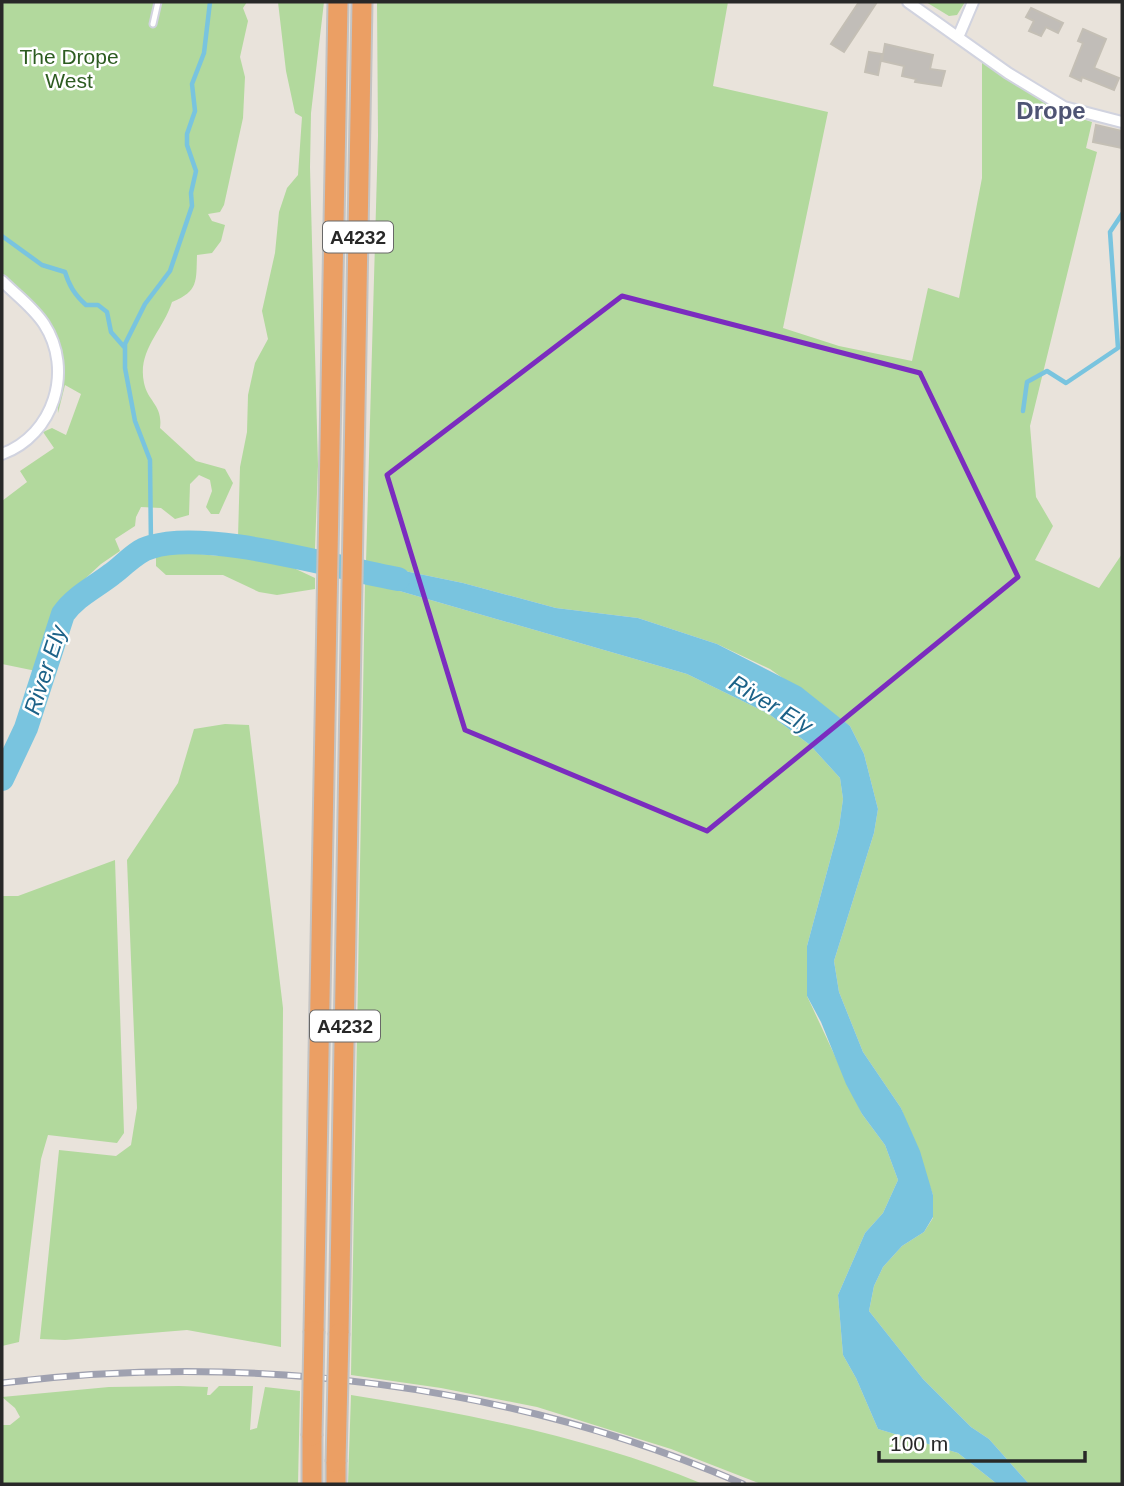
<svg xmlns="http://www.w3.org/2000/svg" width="1124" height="1486" font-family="Arial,sans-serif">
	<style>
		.green { fill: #b2d99d }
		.water { fill: #79c4df }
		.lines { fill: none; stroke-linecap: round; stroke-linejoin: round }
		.stream { stroke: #79c4df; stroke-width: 4.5 }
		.river { stroke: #79c4df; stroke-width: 24 }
		.building { fill: #c1bdb8; stroke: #c4bfb5; stroke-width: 2 }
		.lane-casing { stroke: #d1d3df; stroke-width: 9 }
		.street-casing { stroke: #d1d3df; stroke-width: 14 }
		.highway-casing { stroke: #c3c3c3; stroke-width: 23 }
		.lane { stroke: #fff; stroke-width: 5 }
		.street { stroke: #fff; stroke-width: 10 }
		.highway { stroke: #eb9f64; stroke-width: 19 }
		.rail-casing { stroke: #9fa1b0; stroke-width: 7 }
		.rail { stroke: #fff; stroke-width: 4.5; stroke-dasharray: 13; stroke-linecap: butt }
		.highway-bridge-casing { stroke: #c3c3c3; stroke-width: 23; stroke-linecap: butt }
		.highway-bridge { stroke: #eb9f64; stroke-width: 19 }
		.marked { fill: none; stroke: #7b2cbf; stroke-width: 5; stroke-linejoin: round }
		.labels { text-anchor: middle; stroke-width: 5; stroke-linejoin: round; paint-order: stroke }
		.shield { fill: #fff; stroke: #686868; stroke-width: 2 }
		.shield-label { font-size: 19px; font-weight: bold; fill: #282828 }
		.park-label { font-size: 21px; fill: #2d5c21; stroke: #fff }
		.water-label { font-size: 23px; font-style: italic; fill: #1c6288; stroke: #fff }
		.quarter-label { font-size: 24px; font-weight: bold; fill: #4e5473; stroke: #fff }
	</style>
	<rect width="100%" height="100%" fill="#e9e3db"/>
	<path class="green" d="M2,2H247L243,8L248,21L240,57L245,77L243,118L224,205L220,212L208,214L212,221L225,225L221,241L212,253L197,255C196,281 199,291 172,302C163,331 137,350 144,383C148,402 163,405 160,428L196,461L225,469L233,483L219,514H211L206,507L212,491L210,480L199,475L190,484L189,515L175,519L161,508L141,507L136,517L135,526L115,539L120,551L101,564L62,600L65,603L41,672L2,664V501L27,482L20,471L54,448L43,432L52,428L66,435L81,394L65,385L58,413C57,400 64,387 64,374C64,329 33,302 2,273Z
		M278,2H324L311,113L310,167L318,465L315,549L288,554L260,549L238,537L240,467L247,432L248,395L255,363L268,339L262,311L275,253L279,212L287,188L298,175L302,117L295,113L286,71Z
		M377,2H728L713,86L828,112L783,328L839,346L912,361L928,288L959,298L982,178V60L1066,114L1092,122L1086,148L1097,152L1030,426L1036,497L1053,526L1035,560L1099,588L1122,554V1484H1029L989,1439L971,1427L923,1379L869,1311L874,1286L883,1267L902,1246L924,1232L933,1218V1195L901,1108L863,1052L839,992L834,961L874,833L878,809L864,754L850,726L770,669L717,644L638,618L556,608L463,583L366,563L378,136Z
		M926,2H965L957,15L949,16Z
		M165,550L218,556L230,554L283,563L315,578V589L277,595L259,592L223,575H166L156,566V556Z
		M365,581L687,674L769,714L810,745L840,778L843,799L839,827L807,946V996L862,1114L885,1145L898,1180L883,1213L865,1233L838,1295L843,1355L856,1378L878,1429L958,1453L997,1484H761L671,1449L537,1407L441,1388L351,1375Z
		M225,724L249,725L283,1008L281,1347L187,1330L65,1340L40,1339L59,1150L116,1156L131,1145L137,1108L127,860L178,783L194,729Z
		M115,860L124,1133L117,1143L48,1135L41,1159L19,1342L2,1346V896H18Z
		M179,1386L208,1387L207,1395H210L219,1386H253L250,1430L257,1428L265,1387L300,1391L298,1484H2V1425H10L20,1417L15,1408L2,1397L109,1387Z
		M351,1395C470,1414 591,1438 703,1484H348Z"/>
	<path class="water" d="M366,563L463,583L556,608L638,618L717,644L801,687L850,726L864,754L878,809L874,833L834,961L839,992L863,1052L901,1108L920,1151L933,1195V1217L924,1232L902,1246L883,1267L874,1286L869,1311L923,1379L971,1427L989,1439L1029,1484H997L958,1453L878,1429L856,1378L843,1355L838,1295L865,1233L883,1213L898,1180L885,1145L862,1114L846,1084L821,1022L807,996V946L839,827L843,799L840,778L810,745L769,714L687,674L365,581Z"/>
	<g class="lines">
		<path class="stream" d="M2,236L42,265L65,272C69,285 74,294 86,305H98L107,312L111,332L125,348
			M1023,411L1027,382L1047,371L1066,383L1118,348L1110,232L1122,214
			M151,546L150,460L135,421L125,368V344L145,304L170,271L192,206L191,193L196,171L187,145V134L195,111L192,84L204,53L210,2"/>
		<path class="river" d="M2,779L26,728L63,614C76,596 94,588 112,574C125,565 135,551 151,547C208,529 336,568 398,579"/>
	</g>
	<path class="building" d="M859,2H877L844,52L831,44Z
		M1031,8L1063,23L1058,33L1046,27L1041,36L1029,31L1034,21L1026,17Z
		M1083,29L1106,39L1094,68L1119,78L1114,90L1082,77L1081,81L1070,76L1083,43L1078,41Z
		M885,44L933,55L930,69L945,71L941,86L915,82L916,79L902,76L904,66L882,61Z
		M869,52L882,54L878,75L865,72Z
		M1096,125L1122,131V148L1093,142Z"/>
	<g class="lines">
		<g class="lane-casing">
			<path id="lane" d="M153,24L158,2"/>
		</g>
		<g class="street-casing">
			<path id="street" d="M908,2L1008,73L1064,107L1122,122
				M959,35L973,2
				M2,281C16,295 33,307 44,324C74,370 54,435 2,454"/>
		</g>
		<g class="highway-casing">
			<path id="highway" d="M314,1331L338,2
				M339,1333L362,2
				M336,1462V1484
				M312,1484V1436"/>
		</g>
		<use href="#lane" class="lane"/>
		<use href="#street" class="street"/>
		<use href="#highway" class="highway"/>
		<g class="rail-casing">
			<path id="rail" d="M2,1383C251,1352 512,1384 743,1484"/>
		</g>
		<use href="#rail" class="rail"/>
		<g class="highway-bridge-casing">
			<path id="highway-bridge" d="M312,1436L314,1331
				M336,1462L339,1333"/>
		</g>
		<use href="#highway-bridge" class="highway-bridge"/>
	</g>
	<path class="marked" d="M622,296L920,373L1018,577L707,831L465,730L387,475Z"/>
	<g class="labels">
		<g class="shield">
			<rect x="323" y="221.5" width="70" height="31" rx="5"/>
			<rect x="310" y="1010.5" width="70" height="31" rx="5"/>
		</g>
		<g class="shield-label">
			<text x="358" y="244">A4232</text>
			<text x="345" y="1033">A4232</text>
		</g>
		<g class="park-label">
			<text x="69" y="64">The Drope<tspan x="69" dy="24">West</tspan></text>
		</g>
		<g class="water-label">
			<text transform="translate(45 670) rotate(-72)" y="8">River Ely</text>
			<text transform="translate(771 704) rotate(31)" y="8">River Ely</text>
		</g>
		<g class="quarter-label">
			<text x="1051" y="119">Drope</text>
		</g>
	</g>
	<rect width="1124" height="1486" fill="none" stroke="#282828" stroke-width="7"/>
	<path d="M879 1451v10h206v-10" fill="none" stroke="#282828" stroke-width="3.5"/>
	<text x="890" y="1451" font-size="21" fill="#282828" stroke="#ffffff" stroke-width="5" paint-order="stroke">100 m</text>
</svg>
